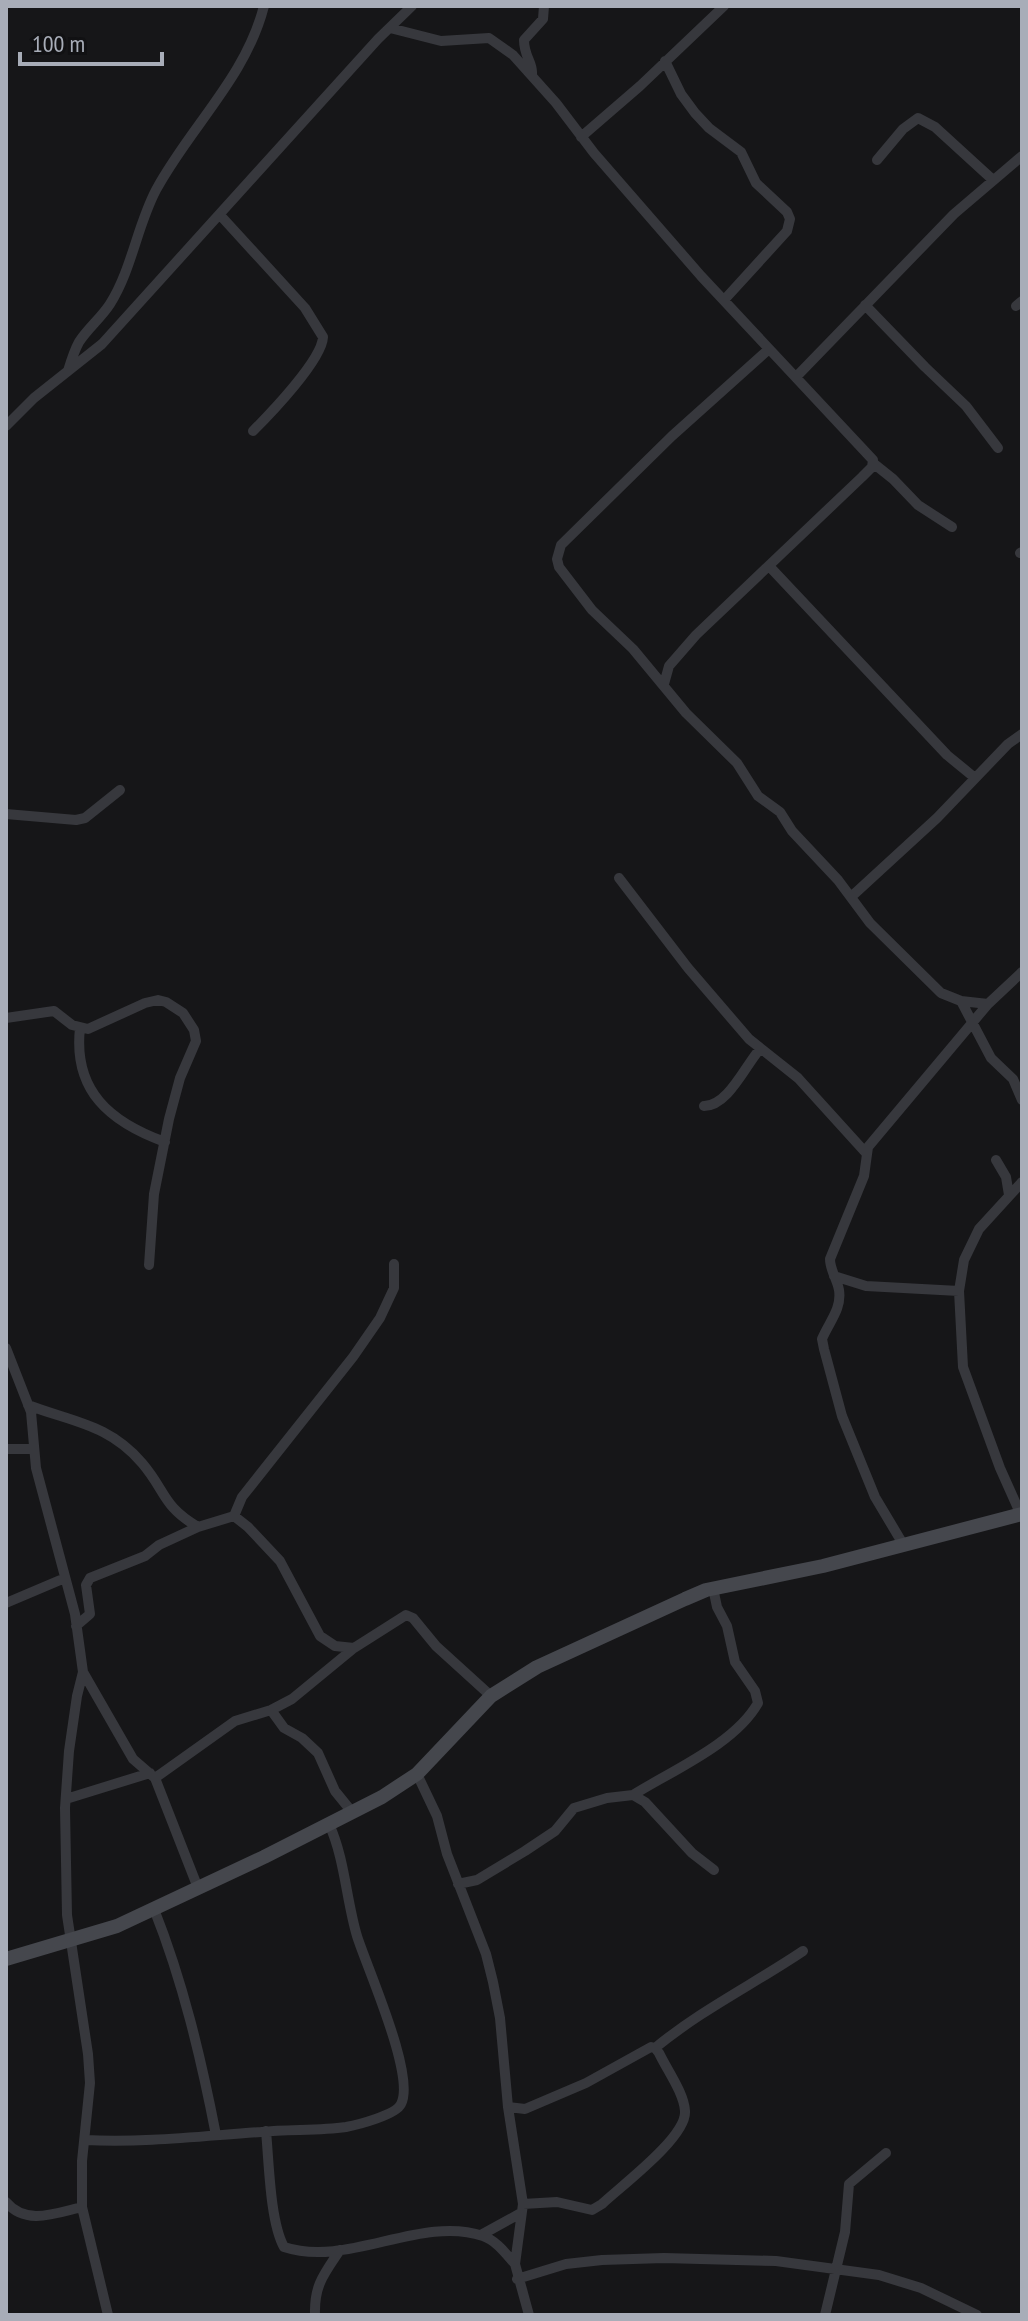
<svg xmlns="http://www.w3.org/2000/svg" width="1028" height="2321" font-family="'PT Sans Narrow',sans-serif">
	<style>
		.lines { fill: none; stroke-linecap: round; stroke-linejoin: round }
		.street { stroke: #37383d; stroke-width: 10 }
		.secondary { stroke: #45474d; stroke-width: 14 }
	</style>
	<rect width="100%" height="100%" fill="#161618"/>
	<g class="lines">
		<path class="street" d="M390,28L441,41L489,38L513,55L556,103L594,153L701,276L873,460L872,467L862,477L696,635L669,666L664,684
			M665,61L681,94L695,113L709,128L741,152L756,183L787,212L790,219L787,231L725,299
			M532,74C533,62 524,57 524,40L543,19L544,6
			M581,137L640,86L724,6
			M877,160L903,129L918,118L935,127L993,180
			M220,215L305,308L323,337C322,360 270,414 253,431
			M865,305L925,367L966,406L998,448
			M1016,306L1022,301
			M769,349L672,436L561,545L557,559L559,567L592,610L633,649L686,713L737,763L758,796L780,812L792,831L838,880L870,923L941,993L961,1001L988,1004
			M68,371C71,361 74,351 79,342C88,328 101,318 110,304C132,269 137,226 156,190C190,127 246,77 264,6
			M796,377L954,214L1022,156
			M6,426L34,398L102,344L378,39L412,6
			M873,463L893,479L918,505L952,527
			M1020,553L1022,552
			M769,566L947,755L975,778
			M6,814L76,820L85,818L120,790
			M619,878L688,968L749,1039L798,1078L866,1153
			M851,897L937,818L1008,744L1022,734
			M961,1001L991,1058L1013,1079L1022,1100
			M6,1018L54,1011L72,1025L88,1029L145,1003L158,1000L166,1002L183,1013L194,1030L196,1041L180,1078L169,1119L154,1194L149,1265
			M80,1028C73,1091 110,1122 165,1142
			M704,1106C728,1106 745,1066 760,1049
			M996,1160L1006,1177L1009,1195
			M834,1276L866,1286L959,1291
			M6,1348L31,1412L36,1468L75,1614L83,1672L77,1696L69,1751L65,1808L67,1915L88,2054L90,2083L82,2161V2207L108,2315
			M28,1405C72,1422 109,1424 142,1463C166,1491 162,1506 198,1527
			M6,1449H32
			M1021,1515L1000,1468L963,1367L959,1291L964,1260L979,1229L1022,1182
			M234,1516L242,1497L353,1357L380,1318L394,1288V1264
			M903,1544L875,1497L842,1416L824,1349L822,1339C829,1322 842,1309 839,1290C837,1279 830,1270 830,1259L864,1176L868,1147L988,1004L1022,972
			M6,1603L65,1578
			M76,1626L90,1614L86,1585L90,1578L145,1556L159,1545L198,1527L234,1516L248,1527L280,1561L320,1636L335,1646L354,1648
			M83,1672L133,1759L155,1778L198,1888
			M271,1710L284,1728L302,1738L318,1753L335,1791L352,1812
			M417,1774L437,1816L447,1854L486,1954L493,1982L500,2018L508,2107L523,2204L515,2264L529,2315
			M155,1778L235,1721L271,1710L292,1699L354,1648L406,1615L413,1618L436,1646L491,1696
			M633,1795C671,1771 735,1744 758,1703L755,1691L735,1662L727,1626L717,1607L713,1588
			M66,1799L150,1773
			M458,1884L477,1880L525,1851L555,1831L574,1808L607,1798L633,1795L645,1802L692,1853L714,1870
			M154,1909C183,1982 201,2058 216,2135
			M655,2048C701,2010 754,1984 803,1951
			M508,2107L525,2109L586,2083L651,2047L655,2048L659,2053C667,2070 684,2093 685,2111C687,2137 621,2186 602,2204L592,2210L557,2202L523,2204
			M266,2131C269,2162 270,2222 284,2247C348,2268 420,2215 483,2236C497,2241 506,2254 515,2264
			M85,2140C144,2143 202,2136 261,2132C289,2129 318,2131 346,2127C357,2125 396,2115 401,2104C416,2076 367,1968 357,1936C346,1899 345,1859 329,1824
			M6,2202C26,2226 56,2213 82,2207
			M481,2235L521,2213
			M517,2279L566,2264L602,2260L664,2258L776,2261L879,2275L921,2288L977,2315
			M315,2315C314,2285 324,2274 340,2250
			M825,2315L845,2232L849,2184L886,2153"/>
		<path class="secondary" d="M6,1959L117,1926L264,1857L382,1797L417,1774L491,1696L537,1667L685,1599L706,1590L823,1566L1022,1514"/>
	</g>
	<rect width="1028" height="2321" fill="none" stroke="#a8adb8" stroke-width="16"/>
	<path d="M20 52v12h142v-12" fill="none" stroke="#a8adb8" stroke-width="4"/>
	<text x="32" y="52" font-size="24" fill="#a8adb8" stroke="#111113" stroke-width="6" paint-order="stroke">100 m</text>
</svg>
